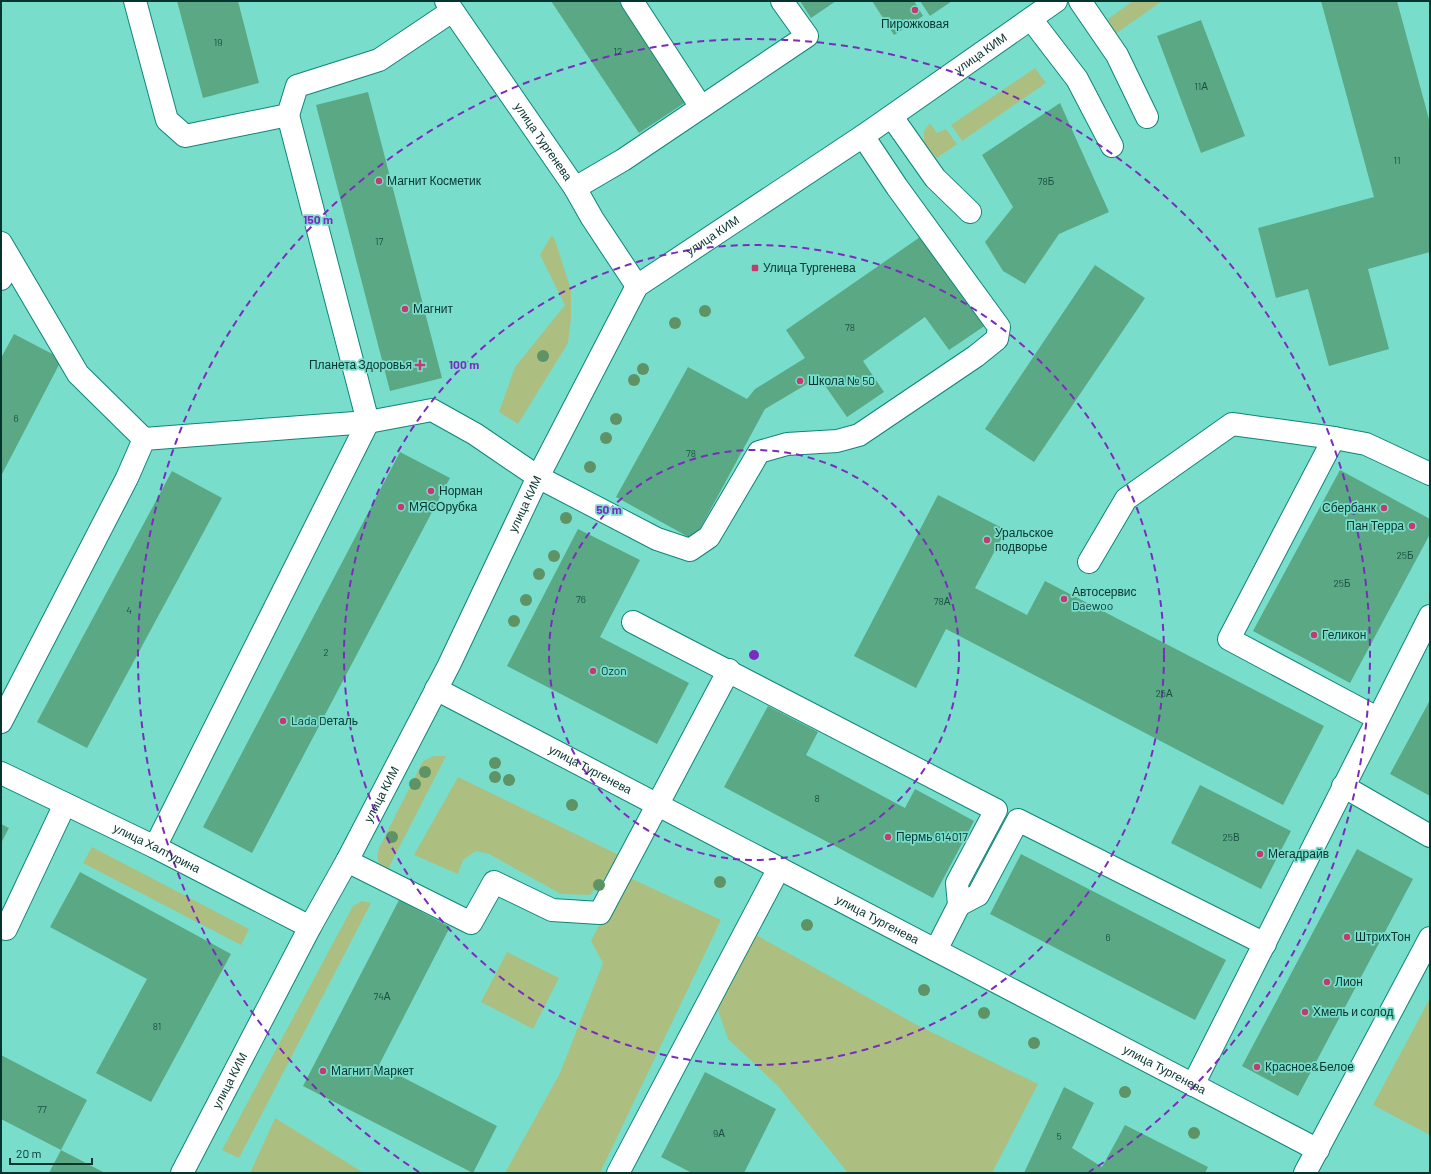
<svg xmlns="http://www.w3.org/2000/svg" width="1431" height="1174" font-family="Barlow,sans-serif">
	<style>
		.green { fill: #acbf80 }
		.building { fill: #5aa984 }
		.lines { fill: none; stroke-linecap: round; stroke-linejoin: round }
		.minor-casing { stroke: #0e8677; stroke-width: 24 }
		.minor { stroke: #fff; stroke-width: 22 }
		.tree { fill: #5e9366 }
		.ring { fill: none; stroke: #7b2cbf; stroke-width: 2; stroke-dasharray: 7 5 }
		.poi-dot { fill: #c4396e; stroke: #79ddcc; stroke-width: 1.5 }
		.labels { text-anchor: middle; stroke-width: 3.5; stroke-linejoin: round; paint-order: stroke }
		.number-label { font-size: 10px; fill: #1a5043 }
		.poi-label { font-size: 12px; fill: #05332d; stroke: #79ddcc; text-anchor: start }
		.street-label { font-size: 12px; fill: #05332d; stroke: #79ddcc }
		.centre { fill: #7b2cbf; stroke: #79ddcc; stroke-width: 2 }
		.ring-label { font-size: 12px; text-anchor: middle; font-weight: bold; fill: #7b2cbf; stroke: #79ddcc; stroke-width: 3.5; stroke-linejoin: round; paint-order: stroke }
	</style>
	<rect width="100%" height="100%" fill="#79ddcc"/>
	<path class="green" d="M1133,1H1162L1114,35L1108,19Z
		M1035,68L1046,83L962,141L951,125Z
		M930,123L937,133L946,129L957,144L937,158L924,143V131Z
		M552,235L555,240L571,290V318L568,343L518,424L499,412L515,367L565,305L540,255Z
		M434,756H446L387,871C377,863 376,861 379,848L423,761Z
		M458,777L623,857L590,895L561,894L489,854L476,851L463,860L458,874L414,855Z
		M92,847L249,929L241,945L83,863Z
		M630,878L721,920L600,1173H505L560,1073L603,963L591,941L604,916Z
		M362,901L371,903L239,1158L222,1150L353,906Z
		M751,932L917,1025L1038,1084L992,1173H848L778,1086L728,1039L718,1010Z
		M507,952L559,978L533,1029L481,1002Z
		M1430,998V1135L1373,1105Z
		M275,1118L364,1173H250Z"/>
	<path class="building" d="M177,1H238L259,83L203,98Z
		M551,1H619L686,102L639,133Z
		M800,1H836L811,18Z
		M872,1H914L923,16L894,35Z
		M920,1H952L930,16Z
		M1321,1H1397L1430,123V252L1368,269L1389,349L1329,366L1308,289L1276,298L1258,228L1374,197Z
		M1201,20L1245,136L1201,153L1157,36Z
		M368,92L442,378L390,391L316,105Z
		M1060,103L1109,212L1059,234L1025,284L1003,271L985,242L1013,207L982,155Z
		M923,235L986,325L949,350L925,317L863,361L884,392L847,417L819,377L765,409L694,540L616,497L688,367L747,399L755,389L805,358L786,330Z
		M1095,265L1145,298L1034,462L985,429Z
		M14,334L62,359L1,476V358Z
		M400,452L450,478L252,853L203,827Z
		M1340,470L1430,519V534L1350,683L1253,631Z
		M172,471L222,498L87,748L37,722Z
		M938,495L1006,530L975,588L1027,615L1045,581L1324,726L1283,805L946,629L916,688L854,656Z
		M578,529L640,560L600,637L689,683L657,744L507,666Z
		M1430,700V796L1390,774Z
		M768,706L818,732L806,755L905,808L915,789L974,821L933,898L724,787Z
		M1200,785L1291,831L1261,889L1171,843Z
		M1,824L9,828L1,843Z
		M1357,849L1413,879L1298,1096L1242,1066Z
		M1021,854L1226,960L1195,1020L990,914Z
		M80,872L231,954L151,1102L96,1073L147,979L50,927Z
		M399,900L450,927L379,1065L497,1126L473,1173L303,1086Z
		M1,1055L87,1100L61,1150L1,1119Z
		M705,1072L776,1109L744,1173H692L661,1157Z
		M1064,1087L1094,1103L1072,1148L1102,1167L1125,1125L1208,1167L1205,1173H1024Z
		M61,1150L105,1173H49Z"/>
	<g class="lines">
		<g class="minor-casing">
			<g id="minor">
				<path d="M135,1L167,120L185,136L288,115L297,86L379,60L452,11"/>
				<path id="s1" d="M446,1L575,188L592,218L637,286"/>
				<path d="M632,1L701,107"/>
				<path d="M1080,1L1117,55L1147,117"/>
				<path d="M1031,19L1077,79L1112,146"/>
				<path d="M892,117L935,178L970,212"/>
				<path d="M575,188L623,160L807,36L782,1"/>
				<path d="M1,243L78,374L144,439L368,422L432,410L475,434L538,477L657,539L690,550L709,537L759,452L787,444L837,441L859,435L976,356L997,339L999,327L897,187L863,136"/>
				<path d="M1,279L11,261"/>
				<path d="M1089,562L1126,499L1232,424L1334,438"/>
				<path d="M633,622L996,810L957,883L959,905L936,950"/>
				<path id="s2" d="M436,689L1318,1150"/>
				<path d="M1377,718L1229,639L1334,438L1366,444L1430,474"/>
				<path d="M1,722L127,478L144,439"/>
				<path id="s3" d="M1,773L155,847L310,927"/>
				<path d="M1343,786L1430,836"/>
				<path d="M155,847L368,422L288,115"/>
				<path d="M347,861L471,923L494,882L552,910L600,913L729,670"/>
				<path d="M959,905L978,895L1018,820L1265,944"/>
				<path d="M6,929L65,804"/>
				<path d="M1193,1085L1430,616"/>
				<path id="s4" d="M182,1173L310,927L347,861L449,665L538,477L637,286L863,136L1056,1"/>
				<path d="M618,1173L779,868"/>
				<path d="M1305,1173L1430,938"/>
			</g>
		</g>
		<use href="#minor" class="minor"/>
	</g>
	<g class="tree">
		<circle cx="705" cy="311" r="6"/>
		<circle cx="675" cy="323" r="6"/>
		<circle cx="543" cy="356" r="6"/>
		<circle cx="643" cy="369" r="6"/>
		<circle cx="634" cy="380" r="6"/>
		<circle cx="616" cy="419" r="6"/>
		<circle cx="606" cy="438" r="6"/>
		<circle cx="590" cy="467" r="6"/>
		<circle cx="566" cy="518" r="6"/>
		<circle cx="554" cy="556" r="6"/>
		<circle cx="539" cy="574" r="6"/>
		<circle cx="526" cy="600" r="6"/>
		<circle cx="514" cy="621" r="6"/>
		<circle cx="495" cy="763" r="6"/>
		<circle cx="425" cy="772" r="6"/>
		<circle cx="495" cy="777" r="6"/>
		<circle cx="509" cy="780" r="6"/>
		<circle cx="415" cy="784" r="6"/>
		<circle cx="572" cy="805" r="6"/>
		<circle cx="392" cy="837" r="6"/>
		<circle cx="720" cy="882" r="6"/>
		<circle cx="599" cy="885" r="6"/>
		<circle cx="807" cy="925" r="6"/>
		<circle cx="924" cy="990" r="6"/>
		<circle cx="984" cy="1013" r="6"/>
		<circle cx="1034" cy="1043" r="6"/>
		<circle cx="1125" cy="1092" r="6"/>
		<circle cx="1194" cy="1133" r="6"/>
	</g>
	<g class="ring">
		<circle cx="754" cy="655" r="205"/>
		<circle cx="754" cy="655" r="410"/>
		<path d="M419 1172A616 616 0 1 1 1089 1172"/>
	</g>
	<g class="poi-dot">
		<circle cx="915" cy="10" r="4"/>
		<circle cx="379" cy="181" r="4"/>
		<rect x="751" y="264" width="8" height="8" rx="2"/>
		<circle cx="405" cy="309" r="4"/>
		<path d="M418 359h4v4h4v4h-4v4h-4v-4h-4v-4h4z"/>
		<circle cx="800" cy="381" r="4"/>
		<circle cx="431" cy="491" r="4"/>
		<circle cx="401" cy="507" r="4"/>
		<circle cx="1384" cy="508" r="4"/>
		<circle cx="1412" cy="526" r="4"/>
		<circle cx="987" cy="540" r="4"/>
		<circle cx="1064" cy="599" r="4"/>
		<circle cx="1314" cy="635" r="4"/>
		<circle cx="593" cy="671" r="4"/>
		<circle cx="283" cy="721" r="4"/>
		<circle cx="888" cy="837" r="4"/>
		<circle cx="1260" cy="854" r="4"/>
		<circle cx="1347" cy="937" r="4"/>
		<circle cx="1327" cy="982" r="4"/>
		<circle cx="1305" cy="1012" r="4"/>
		<circle cx="1257" cy="1067" r="4"/>
		<circle cx="323" cy="1071" r="4"/>
	</g>
	<g class="labels">
		<g class="number-label">
			<text x="218" y="46">19</text>
			<text x="618" y="55">12</text>
			<text x="1201" y="90">11А</text>
			<text x="1397" y="164">11</text>
			<text x="1046" y="185">78Б</text>
			<text x="379" y="245">17</text>
			<text x="850" y="331">78</text>
			<text x="16" y="422">6</text>
			<text x="691" y="457">78</text>
			<text x="1405" y="559">25Б</text>
			<text x="1342" y="587">25Б</text>
			<text x="581" y="603">76</text>
			<text x="942" y="605">78А</text>
			<text x="129" y="614">4</text>
			<text x="326" y="656">2</text>
			<text x="1164" y="697">25А</text>
			<text x="817" y="802">8</text>
			<text x="1231" y="841">25В</text>
			<text x="1108" y="941">6</text>
			<text x="382" y="1000">74А</text>
			<text x="157" y="1030">81</text>
			<text x="42" y="1113">77</text>
			<text x="719" y="1137">9А</text>
			<text x="1059" y="1140">5</text>
		</g>
		<g class="poi-label">
			<text x="915" y="28" text-anchor="middle">Пирожковая</text>
			<text x="387" y="185">Магнит Косметик</text>
			<text x="763" y="272">Улица Тургенева</text>
			<text x="413" y="313">Магнит</text>
			<text x="412" y="369" text-anchor="end">Планета Здоровья</text>
			<text x="808" y="385">Школа № 50</text>
			<text x="439" y="495">Норман</text>
			<text x="409" y="511">МЯСОрубка</text>
			<text x="1376" y="512" text-anchor="end">Сбербанк</text>
			<text x="1404" y="530" text-anchor="end">Пан Терра</text>
			<text x="995" y="537">Уральское<tspan x="995" dy="14">подворье</tspan></text>
			<text x="1072" y="596">Автосервис<tspan x="1072" dy="14">Daewoo</tspan></text>
			<text x="1322" y="639">Геликон</text>
			<text x="601" y="675">Ozon</text>
			<text x="291" y="725">Lada Dеталь</text>
			<text x="896" y="841">Пермь 614017</text>
			<text x="1268" y="858">Мегадрайв</text>
			<text x="1355" y="941">ШтрихТон</text>
			<text x="1335" y="986">Лион</text>
			<text x="1313" y="1016">Хмель и солод</text>
			<text x="1265" y="1071">Красное&amp;Белое</text>
			<text x="331" y="1075">Магнит Маркет</text>
		</g>
		<g class="street-label">
			<text dy="4" stroke="none"><textPath href="#s4" startOffset="1412">улица КИМ</textPath></text>
			<text dy="4" stroke="none"><textPath href="#s1" startOffset="171">улица Тургенева</textPath></text>
			<text dy="4" stroke="none"><textPath href="#s4" startOffset="1088">улица КИМ</textPath></text>
			<text dy="4" stroke="none"><textPath href="#s4" startOffset="752">улица КИМ</textPath></text>
			<text dy="4" stroke="none"><textPath href="#s2" startOffset="174">улица Тургенева</textPath></text>
			<text dy="4" stroke="none"><textPath href="#s4" startOffset="428">улица КИМ</textPath></text>
			<text dy="4" stroke="none"><textPath href="#s3" startOffset="173">улица Халтурина</textPath></text>
			<text dy="4" stroke="none"><textPath href="#s2" startOffset="498">улица Тургенева</textPath></text>
			<text dy="4" stroke="none"><textPath href="#s2" startOffset="822">улица Тургенева</textPath></text>
			<text dy="4" stroke="none"><textPath href="#s4" startOffset="104">улица КИМ</textPath></text>
		</g>
	</g>
	<circle cx="754" cy="655" r="6" class="centre"/>
	<g class="ring-label">
		<text x="318" y="224">150 m</text>
		<text x="464" y="369">100 m</text>
		<text x="609" y="514">50 m</text>
	</g>
	<rect width="1431" height="1174" fill="none" stroke="#05332d" stroke-width="4"/>
	<path d="M10 1158v6h82v-6" fill="none" stroke="#05332d" stroke-width="2"/>
	<text x="16" y="1158" font-size="12" fill="#05332d" stroke="#79ddcc" stroke-width="3" paint-order="stroke">20 m</text>
</svg>
